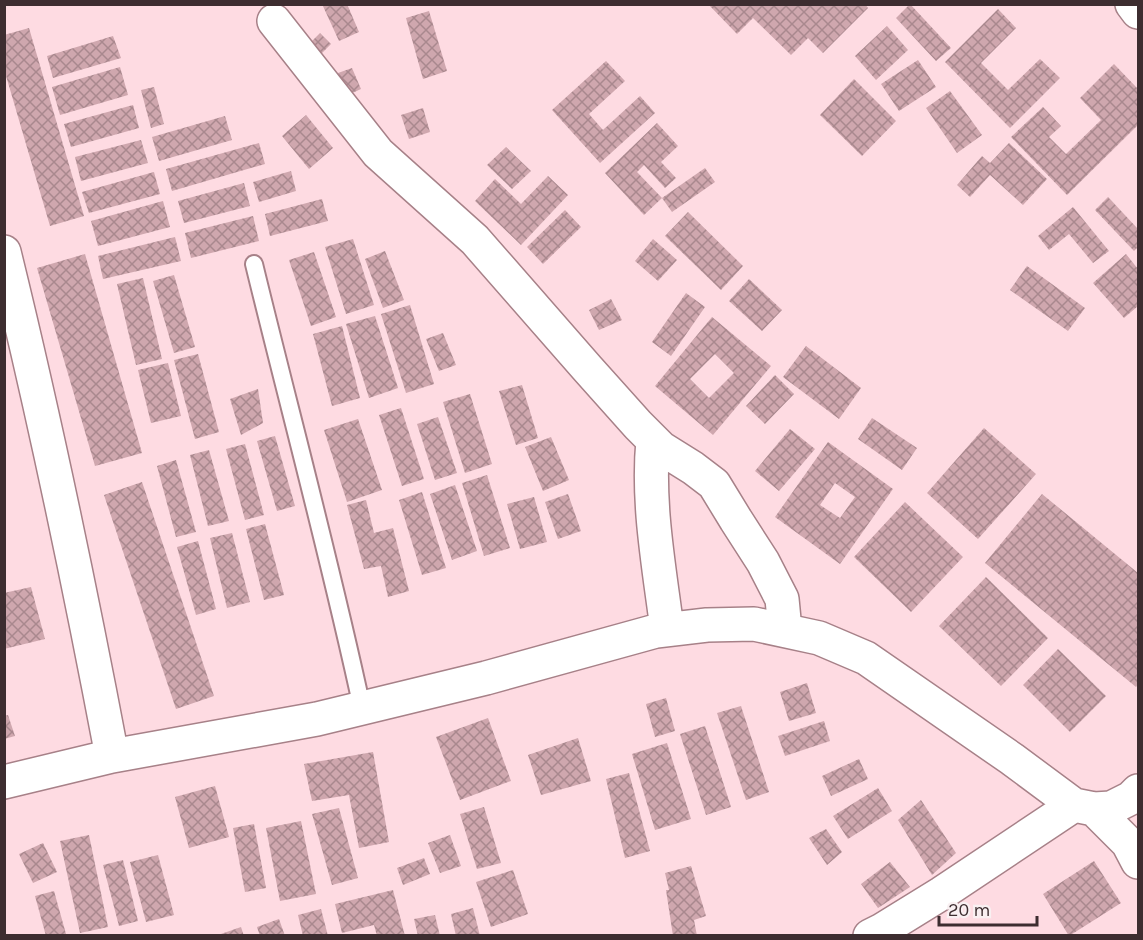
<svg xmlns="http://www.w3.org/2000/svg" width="1143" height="940" font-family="Karla,sans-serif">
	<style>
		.building { fill: url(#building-cross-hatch); fill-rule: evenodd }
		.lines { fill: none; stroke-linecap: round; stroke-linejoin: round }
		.lane-casing { stroke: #a78188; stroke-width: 20 }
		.street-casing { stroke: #a78188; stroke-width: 36 }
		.lane { stroke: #fff; stroke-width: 16 }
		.street { stroke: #fff; stroke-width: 33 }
	</style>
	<defs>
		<pattern id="building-cross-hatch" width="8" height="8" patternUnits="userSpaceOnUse" patternTransform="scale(1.5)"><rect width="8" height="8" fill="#cfa7ae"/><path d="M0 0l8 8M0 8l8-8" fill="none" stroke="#a9888e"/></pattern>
	</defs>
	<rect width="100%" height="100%" fill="#fedbe2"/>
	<path class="building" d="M322,4H347L359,32L339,41Z
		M708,4H865L868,8L823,53L808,38L791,55L753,18L737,34Z
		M910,4L951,48L936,61L896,18Z
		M998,9L1016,28L981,63L1008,90L1040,59L1060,78L1010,128L945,62Z
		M429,11L447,71L423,79L406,18Z
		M887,26L908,50L876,80L855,56Z
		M29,28L84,216L50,226L4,69V35Z
		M320,33L331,44L321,54L310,43Z
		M113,36L121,58L53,78L47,56Z
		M918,60L936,87L899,111L881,84Z
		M606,61L625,81L589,114L603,130L640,96L655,113L600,163L552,110Z
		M1114,64L1138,89V125L1067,195L1011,137L1043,107L1061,126L1049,137L1066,154L1101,120L1080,98Z
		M120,67L128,95L60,115L52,87Z
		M352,68L361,89L348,95L338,73Z
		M854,79L896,121L862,156L820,115Z
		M154,87L164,124L151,128L141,90Z
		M950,91L982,135L957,153L926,108Z
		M133,105L139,128L71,147L64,124Z
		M423,108L430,132L409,139L401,115Z
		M306,115L333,148L309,169L282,136Z
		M225,116L232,140L159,161L152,137Z
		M657,123L678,146L661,162L676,178L665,188L644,165L637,172L662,198L705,168L715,182L672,212L662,198L644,215L605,173Z
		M141,140L148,163L81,181L75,157Z
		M259,143L265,164L172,191L166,169Z
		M1009,143L1047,179L1023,205L990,175L970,197L957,185L982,156L990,163Z
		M506,147L531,171L512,189L487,165Z
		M291,171L296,191L259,202L253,182Z
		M154,172L160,194L89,213L82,192Z
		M548,176L568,195L521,245L475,201L495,179L521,204Z
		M244,183L250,206L184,223L178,201Z
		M1108,197L1138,229V247L1134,251L1095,210Z
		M322,199L328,221L270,236L265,214Z
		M163,201L170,227L98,246L91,221Z
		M1073,207L1109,251L1093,263L1069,234L1049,250L1038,236Z
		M565,210L581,227L543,264L527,247Z
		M688,212L743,266L721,290L665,236Z
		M253,216L259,241L191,258L185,233Z
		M175,237L181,261L103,279L98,256Z
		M353,239L374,305L346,314L325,247Z
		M653,239L677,260L658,281L635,261Z
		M385,251L404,300L383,308L365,259Z
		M314,252L336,317L311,326L289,260Z
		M85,254L142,453L95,466L37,268Z
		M1126,254L1138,269V306L1124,318L1093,283Z
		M1027,266L1085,308L1068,331L1010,290Z
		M174,275L195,347L174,353L153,281Z
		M143,278L162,359L136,365L117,284Z
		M749,279L782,310L762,331L729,301Z
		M686,293L705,307L671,356L652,342Z
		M611,299L622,320L599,330L589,310Z
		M410,305L434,384L406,393L381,314Z
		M375,316L398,388L369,398L346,324Z
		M712,317L771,366L713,435L655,386ZM715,354L734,373L709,398L690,379Z
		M342,326L360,398L332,406L313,334Z
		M443,333L456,365L439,371L426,339Z
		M806,346L861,388L839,419L783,377Z
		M198,354L219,432L195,439L174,360Z
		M168,363L181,416L151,423L138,370Z
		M775,375L794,394L765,424L746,406Z
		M522,385L538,438L516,445L499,391Z
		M258,389L263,423L241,435L230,399Z
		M470,394L492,464L465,473L443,402Z
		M401,408L424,479L402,486L379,415Z
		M438,417L457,473L435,480L417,424Z
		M872,418L917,448L902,470L858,439Z
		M358,419L382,490L347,502L324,430Z
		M984,428L1036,474L978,539L927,493Z
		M790,429L815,449L779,491L755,471Z
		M275,436L295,506L277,511L257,441Z
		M551,437L569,480L543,491L525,447Z
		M828,442L893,489L840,564L775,517ZM835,483L855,497L840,518L820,505Z
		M245,444L264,515L245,520L226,449Z
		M209,450L229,521L208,526L190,455Z
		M176,460L196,532L176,537L157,466Z
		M487,475L510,548L484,556L462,483Z
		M142,482L214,696L176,709L104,495Z
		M455,485L477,551L452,560L430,494Z
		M422,492L446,568L422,575L399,500Z
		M568,494L581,531L558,539L545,502Z
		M1042,494L1138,573V684L1136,687L985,563Z
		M534,497L547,542L520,549L507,504Z
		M366,500L374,533L393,528L409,591L388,597L381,566L364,569L347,505Z
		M905,502L963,557L911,612L854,557Z
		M265,524L284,595L264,600L246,529Z
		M232,533L250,602L227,608L210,538Z
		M198,541L216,609L196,615L177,547Z
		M986,577L1048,638L1001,686L939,626Z
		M31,587L45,639L4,649V593Z
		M1058,649L1106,696L1070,732L1023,685Z
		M807,683L816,713L789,721L780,692Z
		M666,698L675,731L655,737L646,704Z
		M741,706L769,792L746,800L717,713Z
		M8,715L15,736L4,739V716Z
		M488,718L511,781L460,800L436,737Z
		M824,721L830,741L785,756L778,736Z
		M705,726L731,807L706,815L680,734Z
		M578,738L591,781L541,795L528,755Z
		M667,743L691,819L655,830L632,754Z
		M373,752L389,842L359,848L349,795L312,801L304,764Z
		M859,759L868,779L831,796L822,776Z
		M629,773L650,851L625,858L606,779Z
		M215,786L229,837L189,848L175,797Z
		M878,788L892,811L848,839L833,816Z
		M921,800L956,853L932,875L898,820Z
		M484,807L501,863L477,869L460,814Z
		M339,808L358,878L332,885L312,814Z
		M301,821L316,894L280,901L266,828Z
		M254,824L266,888L245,892L233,828Z
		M826,829L842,852L827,865L809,838Z
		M89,835L108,927L80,933L60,841Z
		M450,835L461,866L440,873L428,843Z
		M43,843L57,872L33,883L19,854Z
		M158,855L174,915L146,922L130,862Z
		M424,858L430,874L403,885L397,868Z
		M123,860L138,921L119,926L103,865Z
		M1094,861L1121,903L1069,936L1043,894Z
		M890,862L910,887L878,908L861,884Z
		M691,866L706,916L694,920L697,936H673L666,890H669L665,873Z
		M513,870L528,914L491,927L476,882Z
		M393,890L405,936H377L374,925L342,933L335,904Z
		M54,891L66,934L61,936H46L35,896Z
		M473,908L480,936H456L451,914Z
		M321,909L328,936H303L298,915Z
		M435,915L440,936H418L414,919Z
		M279,919L285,936H260L257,927Z
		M241,927L244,936H218V935Z"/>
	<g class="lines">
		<g class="lane-casing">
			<path id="lane" d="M254,264C290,412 330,559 362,708"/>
		</g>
		<g class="street-casing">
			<path id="street" d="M1132,4L1138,12
				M274,21L378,153L475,240L587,368L638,425L661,448L693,468L714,484L736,520L763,562L782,599L785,630
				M4,252C45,419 80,587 112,756
				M653,440C647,503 659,566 667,629
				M4,782L112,756L317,719L486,678L656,631L707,625L754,624L819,638L866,658L1012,759L1074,805L1094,809L1111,808L1131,798L1138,791
				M1094,809L1128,843L1138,862
				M870,936L882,930L942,893L1074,805"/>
		</g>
		<use href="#lane" class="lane"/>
		<use href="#street" class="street"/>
	</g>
	<rect width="1143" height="940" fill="none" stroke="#3d2d30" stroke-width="12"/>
	<path d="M939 916v9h98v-9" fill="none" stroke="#3d2d30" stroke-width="3"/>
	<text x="948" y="916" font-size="18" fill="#3d2d30" stroke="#f9f0f2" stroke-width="4.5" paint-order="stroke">20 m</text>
</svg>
